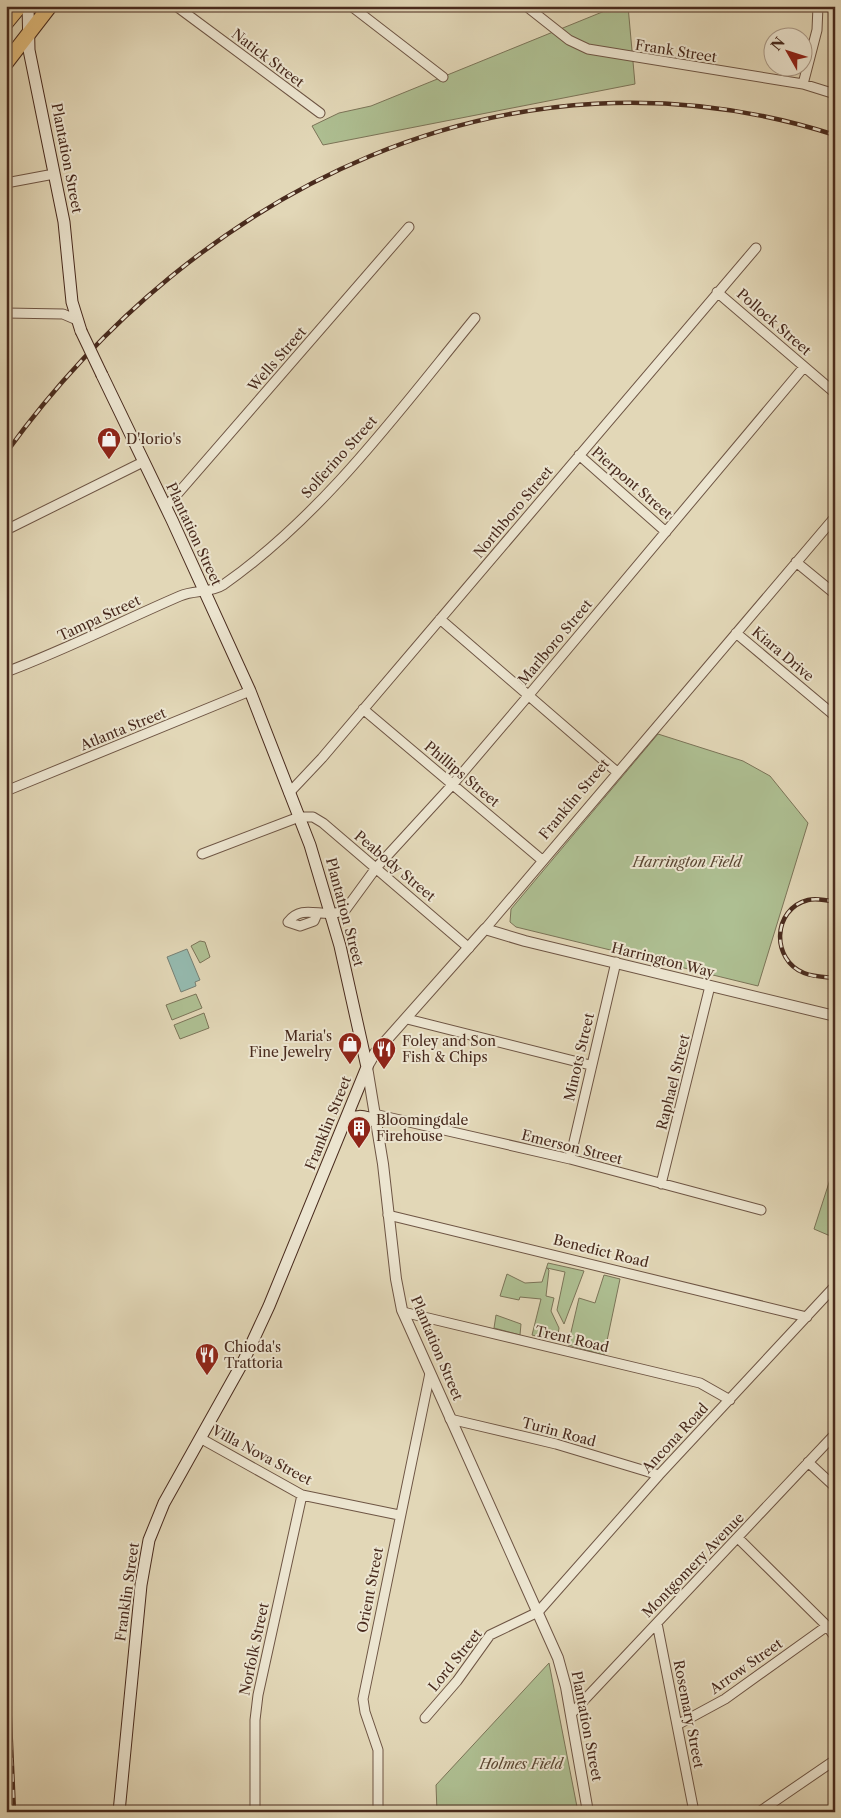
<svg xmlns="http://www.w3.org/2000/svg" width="841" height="1818" font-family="'Libre Caslon Text',serif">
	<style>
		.green { fill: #aebf92; stroke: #7b7458 }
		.water { fill: #95baaf; stroke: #768075 }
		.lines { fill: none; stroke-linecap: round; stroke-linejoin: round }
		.minor-casing { stroke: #6e5544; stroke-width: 11 }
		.tertiary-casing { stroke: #6e5544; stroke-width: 12 }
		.secondary-casing { stroke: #482a1d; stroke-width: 13 }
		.trunk-casing { stroke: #482a1d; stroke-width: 16 }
		.minor { stroke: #ece5d0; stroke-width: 9 }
		.tertiary { stroke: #ece5d0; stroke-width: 10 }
		.secondary { stroke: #ece5d0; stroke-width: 11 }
		.trunk { stroke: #e1bc7c; stroke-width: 14 }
		.rail-casing { stroke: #482a1d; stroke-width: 4.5 }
		.rail { stroke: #ece5d0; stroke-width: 2.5; stroke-dasharray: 8; stroke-linecap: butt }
		.secondary-bridge-casing { stroke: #482a1d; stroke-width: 13; stroke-linecap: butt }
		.secondary-bridge { stroke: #ece5d0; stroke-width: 11 }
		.labels { text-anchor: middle; stroke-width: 4; stroke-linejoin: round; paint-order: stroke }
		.street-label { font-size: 14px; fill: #482a1d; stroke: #ece5d0 }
		.poi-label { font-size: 14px; fill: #482a1d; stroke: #ece5d0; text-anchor: start }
		.park-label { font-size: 14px; font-style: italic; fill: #5c4834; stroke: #ece5d0 }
	</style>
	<rect width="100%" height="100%" fill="#e2d7b7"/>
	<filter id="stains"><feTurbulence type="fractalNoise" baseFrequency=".004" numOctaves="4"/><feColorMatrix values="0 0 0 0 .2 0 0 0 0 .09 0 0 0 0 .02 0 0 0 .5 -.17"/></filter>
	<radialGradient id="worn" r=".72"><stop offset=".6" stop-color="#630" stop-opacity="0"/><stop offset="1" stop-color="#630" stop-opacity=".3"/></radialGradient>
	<path class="green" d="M617,6H628L635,84L323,145L312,126L339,113L371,106Z
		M658,734L743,761L770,776L808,823L758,986L516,927L510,922L511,909Z
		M200,941L205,942L210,957L200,963L191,946Z
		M196,994L202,1008L172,1020L166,1005Z
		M204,1013L209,1028L180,1039L174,1025Z
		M835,1164V1238L814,1229Z
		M548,1263L584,1271L564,1324L557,1310L565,1272L547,1268L549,1270L546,1296L554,1298L551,1311L559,1328L557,1341L532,1335L541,1299L520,1297L519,1300L500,1296L507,1274L525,1283L542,1282Z
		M604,1275L620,1279L604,1355L568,1345L579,1298L595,1303Z
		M496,1315L521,1324L520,1335L494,1328Z
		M549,1663L578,1812H437L436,1785Z"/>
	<path class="water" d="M187,949L200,980L195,982L196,986L181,992L167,957Z"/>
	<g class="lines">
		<g class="minor-casing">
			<path id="minor" d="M176,6L320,113
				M351,6L443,77
				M526,6L569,40L588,49L803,84L835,94
				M803,84L817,30L818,6
				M6,183L54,174
				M717,292L835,393
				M6,313L63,314L77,320
				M579,455L666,532
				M166,507L409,227
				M6,530L143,462
				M796,562L835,594
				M440,619L617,772
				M736,633L835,716
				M6,672C65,650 122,621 180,596C194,590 211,593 223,585C323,515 398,412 475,318
				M363,709L542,860
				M6,791L250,691
				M289,793L322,758L756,248
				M202,854L299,817H313L323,823L469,948
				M317,914L314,921L300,926L288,922C304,901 325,922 346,909L376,868L453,784L528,696L804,367
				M485,929L835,517
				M407,1019L590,1065
				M374,1114L570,1159L761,1210
				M570,1159L616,962
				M661,1184L710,986
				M388,1215L807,1317
				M403,1312L700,1383L730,1400
				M450,1419L556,1444L659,1475
				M200,1438L302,1495L399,1515
				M808,1462L835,1487
				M738,1538L827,1626L835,1637
				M657,1623L694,1812
				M571,1714L835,1434
				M425,1718L457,1681L490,1635L538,1612L659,1475L835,1286
				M677,1725L725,1699L827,1626
				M255,1812V1720L258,1695L302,1495
				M378,1812V1750L365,1712L363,1699L430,1373
				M759,1812L835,1760"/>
		</g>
		<g class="tertiary-casing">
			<path id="tertiary" d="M588,1812L566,1687L558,1658L402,1310L396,1279L383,1164L367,1067L375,1053L485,929L525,941L835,1016"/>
		</g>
		<g class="secondary-casing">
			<path id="secondary" d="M28,6L29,50L64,222L72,302L81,331
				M102,375L172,520L250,691L310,845L340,946L367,1067L269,1306L244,1360L164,1503L149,1540L141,1585L119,1812
				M344,1125C353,1113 365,1115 376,1122"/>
		</g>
		<g class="trunk-casing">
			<path id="trunk" d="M6,23L20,6
				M6,63L50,6"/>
		</g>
		<use href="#minor" class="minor"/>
		<use href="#tertiary" class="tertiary"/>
		<use href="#secondary" class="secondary"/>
		<use href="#trunk" class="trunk"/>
		<g class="rail-casing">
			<path id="rail" d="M6,453C196,189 511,31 835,135
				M835,902C826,900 817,898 808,900C772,909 771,960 804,973C814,977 825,977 835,978
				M6,1630L14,1812"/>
		</g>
		<use href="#rail" class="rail"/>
		<g class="secondary-bridge-casing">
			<path id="secondary-bridge" d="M81,331L102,375"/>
		</g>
		<use href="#secondary-bridge" class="secondary-bridge"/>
	</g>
	<defs>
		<g id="shop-pin" transform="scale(1.25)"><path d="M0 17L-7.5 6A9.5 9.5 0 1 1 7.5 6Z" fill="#8f2418" stroke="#ece5d0"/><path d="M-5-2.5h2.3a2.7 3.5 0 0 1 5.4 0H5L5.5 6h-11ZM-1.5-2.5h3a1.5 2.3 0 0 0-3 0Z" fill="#fff"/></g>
		<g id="restaurant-pin" transform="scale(1.25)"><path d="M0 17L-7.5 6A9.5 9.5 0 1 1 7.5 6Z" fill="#8f2418" stroke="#ece5d0"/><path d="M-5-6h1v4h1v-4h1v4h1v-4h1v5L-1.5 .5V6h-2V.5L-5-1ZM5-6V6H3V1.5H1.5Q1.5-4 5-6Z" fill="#fff"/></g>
		<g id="building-pin" transform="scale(1.25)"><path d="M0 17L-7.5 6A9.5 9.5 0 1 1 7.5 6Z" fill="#8f2418" stroke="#ece5d0"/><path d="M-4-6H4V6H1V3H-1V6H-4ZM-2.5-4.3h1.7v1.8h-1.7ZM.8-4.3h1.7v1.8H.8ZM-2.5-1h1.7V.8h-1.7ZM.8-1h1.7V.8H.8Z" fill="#fff"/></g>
	</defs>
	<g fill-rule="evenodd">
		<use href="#shop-pin" x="109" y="439"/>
		<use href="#shop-pin" x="350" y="1044"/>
		<use href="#restaurant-pin" x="384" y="1049"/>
		<use href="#building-pin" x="359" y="1128"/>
		<use href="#restaurant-pin" x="207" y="1355"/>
	</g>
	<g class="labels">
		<g class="street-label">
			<text transform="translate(676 51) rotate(9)" y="5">Frank Street</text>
			<text transform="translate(268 58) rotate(37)" y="5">Natick Street</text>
			<text transform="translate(67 158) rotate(79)" y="5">Plantation Street</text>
			<text transform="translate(774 322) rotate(41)" y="5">Pollock Street</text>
			<text transform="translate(277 359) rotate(-49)" y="5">Wells Street</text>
			<text transform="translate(339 457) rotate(-48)" y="5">Solferino Street</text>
			<text transform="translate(632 483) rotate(41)" y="5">Pierpont Street</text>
			<text transform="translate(513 512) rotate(-50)" y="5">Northboro Street</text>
			<text transform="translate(194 534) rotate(65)" y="5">Plantation Street</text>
			<text transform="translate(99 618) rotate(-25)" y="5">Tampa Street</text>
			<text transform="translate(555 642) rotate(-50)" y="5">Marlboro Street</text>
			<text transform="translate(783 654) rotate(40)" y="5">Kiara Drive</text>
			<text transform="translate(123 729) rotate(-22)" y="5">Atlanta Street</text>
			<text transform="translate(462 774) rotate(40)" y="5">Phillips Street</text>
			<text transform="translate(574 799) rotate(-50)" y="5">Franklin Street</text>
			<text transform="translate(395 866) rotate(40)" y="5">Peabody Street</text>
			<text transform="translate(345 912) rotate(75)" y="5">Plantation Street</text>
			<text transform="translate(663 960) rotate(14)" y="5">Harrington Way</text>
			<text transform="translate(579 1057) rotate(-77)" y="5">Minots Street</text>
			<text transform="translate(673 1082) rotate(-76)" y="5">Raphael Street</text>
			<text transform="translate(328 1123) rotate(-68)" y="5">Franklin Street</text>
			<text transform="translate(572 1147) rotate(14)" y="5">Emerson Street</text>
			<text transform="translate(601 1251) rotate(14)" y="5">Benedict Road</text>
			<text transform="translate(572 1339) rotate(13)" y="5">Trent Road</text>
			<text transform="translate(437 1348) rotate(67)" y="5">Plantation Street</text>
			<text transform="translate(559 1432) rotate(15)" y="5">Turin Road</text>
			<text transform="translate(675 1438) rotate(-47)" y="5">Ancona Road</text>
			<text transform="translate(262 1455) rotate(28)" y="5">Villa Nova Street</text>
			<text transform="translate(693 1565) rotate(-46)" y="5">Montgomery Avenue</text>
			<text transform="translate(370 1590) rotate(-79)" y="5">Orient Street</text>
			<text transform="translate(127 1592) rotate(-82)" y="5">Franklin Street</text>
			<text transform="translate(254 1649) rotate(-78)" y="5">Norfolk Street</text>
			<text transform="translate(455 1660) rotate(-51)" y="5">Lord Street</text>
			<text transform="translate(746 1666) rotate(-35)" y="5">Arrow Street</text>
			<text transform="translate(689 1714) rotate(79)" y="5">Rosemary Street</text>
			<text transform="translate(587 1726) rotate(79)" y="5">Plantation Street</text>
		</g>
		<g class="poi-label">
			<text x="126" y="444">D'Iorio's</text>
			<text x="332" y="1041" text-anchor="end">Maria's<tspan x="332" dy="16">Fine Jewelry</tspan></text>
			<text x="402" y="1046">Foley and Son<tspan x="402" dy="16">Fish &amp; Chips</tspan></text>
			<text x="376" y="1125">Bloomingdale<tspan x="376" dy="16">Firehouse</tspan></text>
			<text x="224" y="1352">Chioda's<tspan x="224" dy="16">Trattoria</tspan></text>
		</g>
		<g class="park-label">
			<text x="687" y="867">Harrington Field</text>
			<text x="521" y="1769">Holmes Field</text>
		</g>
	</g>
	<rect width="841" height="1818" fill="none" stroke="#e2d7b7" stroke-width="25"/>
	<rect x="8" y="8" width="826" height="1803" fill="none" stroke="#482a1d" stroke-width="2.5"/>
	<rect x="12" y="12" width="816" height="1793" fill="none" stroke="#482a1d"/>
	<g transform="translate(788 52) rotate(309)"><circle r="24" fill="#ece5d0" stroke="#aa9a88"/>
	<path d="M0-4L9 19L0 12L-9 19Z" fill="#8f2418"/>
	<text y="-8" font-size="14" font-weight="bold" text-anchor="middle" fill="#482a1d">N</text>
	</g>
	<rect width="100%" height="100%" filter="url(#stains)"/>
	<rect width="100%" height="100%" fill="url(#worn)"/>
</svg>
